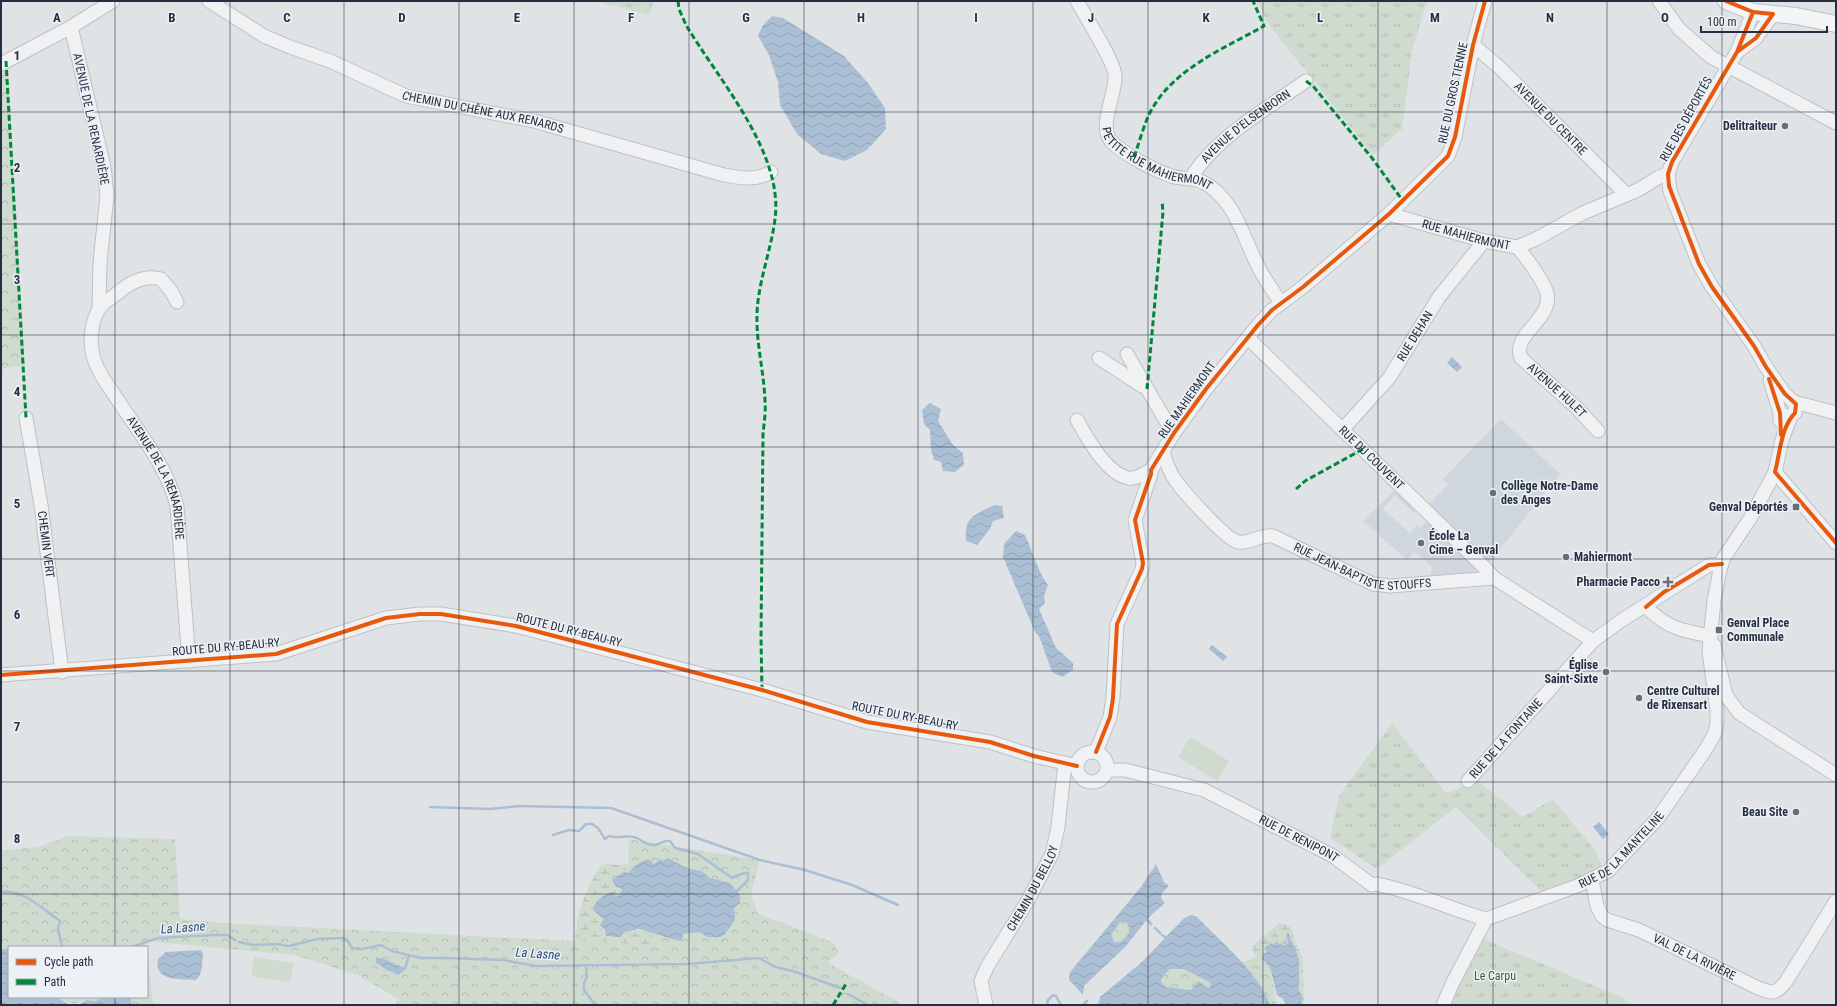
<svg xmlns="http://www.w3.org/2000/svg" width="1837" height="1006" font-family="'Roboto Condensed',sans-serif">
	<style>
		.built { fill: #d0d6dd }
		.grass { fill: url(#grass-tufts) }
		.forest { fill: url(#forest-crowns); fill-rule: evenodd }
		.wetland { fill: url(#wetland-marsh) }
		.pitch { fill: #d0dbd0 }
		.water { fill: url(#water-waves); fill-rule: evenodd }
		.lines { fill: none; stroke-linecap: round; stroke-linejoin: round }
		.stream { stroke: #abbfd4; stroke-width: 2.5 }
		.minor-casing { stroke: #bec1c4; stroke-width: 15 }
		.major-casing { stroke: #bcc0c4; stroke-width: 18 }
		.minor { stroke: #f0f1f3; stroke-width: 13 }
		.major { stroke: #f4f5f6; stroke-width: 16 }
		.quiet { stroke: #00873e; stroke-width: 3; stroke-dasharray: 6 3; stroke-linecap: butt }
		.cycleway-casing { stroke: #edf1f6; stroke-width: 6 }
		.cycleway { stroke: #e8590c; stroke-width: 4 }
		.grid { fill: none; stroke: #252f41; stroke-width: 1; stroke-opacity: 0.55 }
		.poi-dot { fill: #666e7b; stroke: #edf1f6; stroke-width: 1.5 }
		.labels { text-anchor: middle; stroke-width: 3; stroke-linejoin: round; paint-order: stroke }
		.street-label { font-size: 12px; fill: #252f41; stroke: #edf1f6 }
		.poi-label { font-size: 12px; font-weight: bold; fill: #252f41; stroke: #edf1f6; text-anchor: end }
		.park-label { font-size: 12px; fill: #3a5e31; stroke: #edf1f6 }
		.water-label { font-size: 13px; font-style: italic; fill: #2b4e79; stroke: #edf1f6 }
		.grid-label { font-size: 13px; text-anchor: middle; font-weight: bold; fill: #252f41; stroke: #edf1f6; stroke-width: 3; stroke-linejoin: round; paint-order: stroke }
	</style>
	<defs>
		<pattern id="grass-tufts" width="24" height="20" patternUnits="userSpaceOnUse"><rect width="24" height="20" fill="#d0dbd0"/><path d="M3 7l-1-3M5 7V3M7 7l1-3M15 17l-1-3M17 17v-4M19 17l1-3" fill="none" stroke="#b2bcb4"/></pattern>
		<pattern id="forest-crowns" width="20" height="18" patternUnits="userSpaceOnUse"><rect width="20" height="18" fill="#d0dbd0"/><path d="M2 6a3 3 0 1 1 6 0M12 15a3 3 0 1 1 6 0" fill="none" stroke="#b2bcb4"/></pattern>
		<pattern id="wetland-marsh" width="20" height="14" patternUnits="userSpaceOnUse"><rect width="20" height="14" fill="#d0dbd0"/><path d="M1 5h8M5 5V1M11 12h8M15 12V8" fill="none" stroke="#b2bcb4"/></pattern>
		<pattern id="water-waves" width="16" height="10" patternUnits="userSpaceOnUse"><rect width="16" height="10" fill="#abbfd4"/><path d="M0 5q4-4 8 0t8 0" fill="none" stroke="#93a4b7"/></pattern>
	</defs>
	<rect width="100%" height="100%" fill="#e0e3e6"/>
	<path class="built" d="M1501,419L1560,474L1488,564L1426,507L1448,485L1443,479Z
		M1396,489L1417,509L1414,513L1395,495L1383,509L1410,533L1417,525L1421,528L1429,519L1480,565L1473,575L1431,579V571L1433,567L1414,552L1407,560L1363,521Z"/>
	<path class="grass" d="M596,1H654L649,15Z
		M1257,1H1427L1412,51L1402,129L1373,155L1269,25Z
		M1392,723L1446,793L1478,781L1523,817L1553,799L1594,849L1603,867L1545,895L1456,807L1377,869L1330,838L1339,796Z
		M1481,938L1621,997L1632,1005H1448Z"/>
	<path class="forest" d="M8,67L25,365L1,369V70Z
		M68,836L175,839L180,919L223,923L653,945L654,925L613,888L610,877L615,870H628L629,839L760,860L751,894L757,913L832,942L839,952L828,963L904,1005H396L398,999L358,975L294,955L146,941L147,947H9V949H1V851L42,846ZM378,957L404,968L395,974L378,965Z
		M1120,922L1128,923L1129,933L1121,942H1114L1110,934Z
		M147,949L153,1005H131V997H147Z
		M1263,954V960L1270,967L1277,1005H1270L1262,989L1241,963Z
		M1170,969H1184L1209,982L1211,985L1209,988H1206L1200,981L1191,990L1166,987L1161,982L1162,977Z
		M58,997H102L96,1001L86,1000C75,1006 69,1004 58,997Z"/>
	<path class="wetland" d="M608,864L620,865L628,864V871L615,870L610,877L613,888L620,894L616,897L608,893L595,903L594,910L605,919L601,927L609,937C624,931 639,927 653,933V945L575,941C578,910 584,891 601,865Z
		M1279,923L1290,926L1303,960L1304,1005H1301L1298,975L1299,968L1288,942L1287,945L1279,944L1264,948L1267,952L1256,957L1251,947Z"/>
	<path class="pitch" d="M1190,737L1229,761L1217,781L1178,757Z
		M254,957L294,963L290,983L251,976Z"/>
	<path class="water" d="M772,16L783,18L844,56L868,83L885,108L886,129L867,150L845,161L821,154L797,134L780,105L778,82L769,55L758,36L763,25Z
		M1452,357L1462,367L1457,372L1447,363Z
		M930,403L941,409L938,421L953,445L963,453L964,465L955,472L943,471L941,462L934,460L931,450L930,430L924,424L922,410Z
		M994,505L1002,506L1004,518L993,521L990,529L977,545L966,541C964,516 974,516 994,505Z
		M1016,531L1025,535C1033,552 1037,570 1048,585L1044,596L1045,603L1039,609L1056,648L1073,663V670L1062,677L1052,672L1039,636L1035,632L1003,557L1004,544Z
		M1212,645L1227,657L1223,661L1209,649Z
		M1599,822L1609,834L1603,839L1593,827Z
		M668,858L686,868L701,871L710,878L730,883L740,895V903L734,908L735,920L724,935L720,937H707L700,932L683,934L682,940L679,941L639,929L625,932L620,937L606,936L605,930L600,925L604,919L594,911C592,902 606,892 614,892L616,897L622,891L621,888L616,887L612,880L624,872L629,873C634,865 640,862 648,859L654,864L661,859L663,861Z
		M1156,864L1164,882L1169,886L1162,893L1161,898L1165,903L1149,917L1125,947L1084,986L1083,995L1069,980L1070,972L1141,887ZM1120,922L1128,923L1129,933L1121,942H1114L1111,934Z
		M1191,915L1197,917C1221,942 1258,972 1270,1005H1098L1100,997L1143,961L1184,918ZM1170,969H1184L1209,982L1211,985L1209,988L1198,981L1191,990L1166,987L1161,982L1162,977Z
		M1288,932L1299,959V991L1303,998L1301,1005H1286L1283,999L1277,995L1270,967L1263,960V954L1267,952L1264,948L1271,943L1274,945L1276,941L1279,944L1287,945L1288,942L1286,936Z
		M1,949H9V997H58L69,1005H1Z
		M201,950L203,953C202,961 203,975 196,980C181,979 153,982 158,959L166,952Z
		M376,957L384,959L405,968L404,971L398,975L387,970L376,963Z
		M102,997H131V1005H79L86,1000L96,1001Z"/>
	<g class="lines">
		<path class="stream" d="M430,807L490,809L519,806L611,808L760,860L805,870L852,885L898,905
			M553,835L569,830L579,831L586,824H592L598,828L605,839L609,836C618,839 628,834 637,838C643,841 647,846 655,845C660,844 663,840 670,841L675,848L698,854L732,878L744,873H748V880L737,891
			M1,892C24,889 42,909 60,921L58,929L62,947
			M1147,920L1151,924
			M1155,928L1160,933
			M1162,935L1165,937
			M239,942L252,945L277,944L289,946L318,939L342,938L347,940L352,948L362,949L381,945L392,951L421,958H446L503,960L536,966L688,964L759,958L776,967L796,972L840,988
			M132,947L158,938L215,935H227L235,940
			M586,966L587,976L584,984V990L595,1005
			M405,968L409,956
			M848,994L868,1005
			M1047,1005L1048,1000L1053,995L1056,996L1061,1005
			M1083,1005L1087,1001"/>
		<g class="minor-casing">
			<g id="minor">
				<path id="s1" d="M209,1L264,36L290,47L330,61L406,96L534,121L724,175C740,178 756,181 771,172"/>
				<path id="s2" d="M1077,1C1085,16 1115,62 1115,76C1116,94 1098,126 1111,141C1123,154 1154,170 1171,176C1187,181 1194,175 1211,187C1235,205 1243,235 1256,262C1262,276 1272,289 1281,303"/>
				<path d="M1659,1L1679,29L1711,57L1836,123"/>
				<path d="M1753,12L1737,52L1672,162L1668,174L1670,191L1699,264L1712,287L1754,346L1766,367L1785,394L1796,404L1795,413C1790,417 1785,417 1780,413"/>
				<path id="s3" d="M1473,45L1499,67L1626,194"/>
				<path d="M1737,52L1756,38L1773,14"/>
				<path d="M1,64L71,27"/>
				<path id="s4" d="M1191,178C1215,138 1269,107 1306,81"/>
				<path id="s5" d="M1389,214L1484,241L1517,247L1536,239L1583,213L1638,190L1659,177L1668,174"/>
				<path id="s6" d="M1517,247C1526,257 1543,280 1547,293C1553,320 1511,334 1521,358L1577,408L1598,431"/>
				<path id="s7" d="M177,302L171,291L161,279C143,274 128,284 115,295C110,299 102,303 99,309C90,324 89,346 95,362C99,374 108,385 115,396C137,430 167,466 177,506L189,661"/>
				<path d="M99,307L100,263L107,195L104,167L71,27L113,1"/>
				<path id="s8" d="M1248,338L1488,571L1494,578"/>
				<path d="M1127,354L1170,428L1174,433"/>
				<path d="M1099,358L1142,386"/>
				<path d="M1770,380L1780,413V421"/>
				<path d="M1794,402L1836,413"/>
				<path id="s9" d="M26,418L41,505L62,672"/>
				<path d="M1077,420C1087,438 1106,473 1128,478C1136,480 1144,473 1151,470"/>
				<path id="s10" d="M1343,429L1389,378L1439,297L1484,241"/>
				<path id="s11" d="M1163,452C1166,462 1169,471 1175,480C1184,492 1225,539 1238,542C1250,544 1261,534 1273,536L1373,584L1390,586L1494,578L1593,641"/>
				<path d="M1775,472L1836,543"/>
				<path d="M1646,607C1667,628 1682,631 1711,636"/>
				<path d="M1714,645L1726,695L1739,713L1836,775"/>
				<path d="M1,675L276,654L386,618L420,614H441L516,626L762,690L867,722L990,742L1034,756L1077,766"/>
				<path d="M1096,752L1110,717L1113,698L1117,624L1142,569L1143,563L1135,520L1151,474V470L1174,433L1206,389L1258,325L1272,310L1303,287L1389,214L1448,156L1455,137L1473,45L1485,1"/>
				<circle cx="1092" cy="767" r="15"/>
				<path id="s12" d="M1107,770H1125L1204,790L1333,856L1372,885L1376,884C1414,891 1449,909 1486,919"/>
				<path id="s13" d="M1468,781L1593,641L1622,620L1709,565L1722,564"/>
				<path id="s14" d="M1592,880L1597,906L1602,916L1607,920L1639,930L1756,987C1773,994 1776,995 1787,980L1836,901"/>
				<path id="s15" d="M986,1005L981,981L987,967L1027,902L1052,854L1058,827L1065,763"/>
				<path id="s16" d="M1443,1005L1453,982L1486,919L1577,886L1608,871L1658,818L1706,749L1715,733L1717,723V711L1709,651L1714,600L1720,570L1723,559L1751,517L1775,472L1782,440L1791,416"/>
			</g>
		</g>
		<g class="major-casing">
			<path id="major" d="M1726,1L1753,12L1796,16L1836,24"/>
		</g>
		<use href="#minor" class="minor"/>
		<use href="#major" class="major"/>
		<path class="quiet" d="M678,1L679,9L686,25C718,79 784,153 775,219C771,251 758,282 757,314C756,343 764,372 765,401C766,412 764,423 763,434L761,638L762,690
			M6,61L26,418
			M1306,81L1313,86L1372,158L1403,201
			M1134,157C1139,144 1145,120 1152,109C1175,68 1225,48 1264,26L1253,1
			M1147,389L1163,212L1162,201
			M1296,489L1305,481L1363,449
			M833,1005L846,984"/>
		<g class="cycleway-casing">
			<path id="cycleway" d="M1726,1L1753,12L1773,14L1756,38L1737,52
				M1753,12L1737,52L1672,162L1668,174L1669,186L1699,264L1712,287L1754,346L1766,367L1785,394L1796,404L1795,413C1781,427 1780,453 1775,472L1836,543
				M1769,379L1780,413L1781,435
				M1646,607L1664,592L1709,565L1722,564
				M1,675L276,654L386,618L420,614H441L516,626L762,690L867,722L990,742L1034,756L1077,766
				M1096,752L1110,717L1113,698L1117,624L1142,569L1143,563L1135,520L1151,474V470L1174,433L1206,389L1258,325L1272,310L1303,287L1389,214L1448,156L1455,137L1473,45L1485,1"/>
		</g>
		<use href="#cycleway" class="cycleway"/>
	</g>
	<path class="grid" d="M115,1V947M230,1V1005M344,1V1005M459,1V1005M574,1V1005M689,1V1005M804,1V1005M918,1V1005M1033,1V1005M1148,1V1005M1263,1V1005M1378,1V1005M1493,1V1005M1607,1V1005M1722,1V1005M1,112H1836M1,224H1836M1,335H1836M1,447H1836M1,559H1836M1,671H1836M1,782H1836M1,894H1836M115,997V1005"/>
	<g class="poi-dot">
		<circle cx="1785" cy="126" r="4"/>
		<circle cx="1493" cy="493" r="4"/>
		<rect x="1792" y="503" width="8" height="8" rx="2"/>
		<circle cx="1421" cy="543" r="4"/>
		<circle cx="1566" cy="557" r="4"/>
		<path d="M1666 576h4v4h4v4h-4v4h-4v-4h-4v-4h4z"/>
		<rect x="1715" y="626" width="8" height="8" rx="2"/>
		<circle cx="1606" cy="672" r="4"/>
		<circle cx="1639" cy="698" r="4"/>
		<circle cx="1796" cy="812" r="4"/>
	</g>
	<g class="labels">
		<g class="street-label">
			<text transform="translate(1453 93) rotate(-78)" y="4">RUE DU GROS TIENNE</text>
			<text dy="4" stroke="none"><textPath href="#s1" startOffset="298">CHEMIN DU CHÊNE AUX RENARDS</textPath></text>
			<text dy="4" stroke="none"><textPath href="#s3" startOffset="107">AVENUE DU CENTRE</textPath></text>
			<text transform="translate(91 119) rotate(78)" y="4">AVENUE DE LA RENARDIÈRE</text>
			<text transform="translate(1686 119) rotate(-61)" y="4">RUE DES DÉPORTÉS</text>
			<text dy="4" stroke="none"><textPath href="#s4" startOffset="76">AVENUE D'ELSENBORN</textPath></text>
			<text dy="4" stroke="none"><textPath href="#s2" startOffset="200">PETITE RUE MAHIERMONT</textPath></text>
			<text dy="4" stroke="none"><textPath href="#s5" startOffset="80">RUE MAHIERMONT</textPath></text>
			<text dy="4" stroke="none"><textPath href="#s10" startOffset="118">RUE DEHAN</textPath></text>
			<text dy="4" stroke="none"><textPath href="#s6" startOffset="177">AVENUE HULET</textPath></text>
			<text transform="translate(1187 400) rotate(-55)" y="4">RUE MAHIERMONT</text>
			<text dy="4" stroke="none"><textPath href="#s8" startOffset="172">RUE DU COUVENT</textPath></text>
			<text dy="4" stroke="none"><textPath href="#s7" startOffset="288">AVENUE DE LA RENARDIÈRE</textPath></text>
			<text dy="4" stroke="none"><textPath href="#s9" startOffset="128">CHEMIN VERT</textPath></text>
			<text dy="4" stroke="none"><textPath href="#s11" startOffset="252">RUE JEAN-BAPTISTE STOUFFS</textPath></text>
			<text transform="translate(569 630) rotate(14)" y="4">ROUTE DU RY-BEAU-RY</text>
			<text transform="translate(226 647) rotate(-5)" y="4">ROUTE DU RY-BEAU-RY</text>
			<text transform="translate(905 716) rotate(11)" y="4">ROUTE DU RY-BEAU-RY</text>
			<text dy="4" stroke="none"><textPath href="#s13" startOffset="57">RUE DE LA FONTAINE</textPath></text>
			<text dy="4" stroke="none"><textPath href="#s12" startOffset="206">RUE DE RENIPONT</textPath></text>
			<text dy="4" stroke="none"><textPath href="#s16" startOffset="251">RUE DE LA MANTELINE</textPath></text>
			<text dy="4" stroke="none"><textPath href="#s15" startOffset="131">CHEMIN DU BELLOY</textPath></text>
			<text dy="4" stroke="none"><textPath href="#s14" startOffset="139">VAL DE LA RIVIÈRE</textPath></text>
		</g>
		<g class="poi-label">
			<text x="1777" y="130">Delitraiteur</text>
			<text x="1501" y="490" text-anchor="start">Collège Notre-Dame<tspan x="1501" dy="14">des Anges</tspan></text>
			<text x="1788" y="511">Genval Déportés</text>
			<text x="1429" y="540" text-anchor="start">École La<tspan x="1429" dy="14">Cime – Genval</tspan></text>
			<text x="1574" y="561" text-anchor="start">Mahiermont</text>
			<text x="1660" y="586">Pharmacie Pacco</text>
			<text x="1727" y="627" text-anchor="start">Genval Place<tspan x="1727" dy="14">Communale</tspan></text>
			<text x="1598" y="669">Église<tspan x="1598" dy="14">Saint-Sixte</tspan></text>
			<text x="1647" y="695" text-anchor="start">Centre Culturel<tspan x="1647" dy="14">de Rixensart</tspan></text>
			<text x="1788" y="816">Beau Site</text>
		</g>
		<g class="park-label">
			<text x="1495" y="980">Le Carpu</text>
		</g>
		<g class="water-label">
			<text transform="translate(183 927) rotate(-4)" y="5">La Lasne</text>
			<text transform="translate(538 953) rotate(4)" y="5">La Lasne</text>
		</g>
	</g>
	<g class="grid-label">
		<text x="57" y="22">A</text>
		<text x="172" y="22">B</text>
		<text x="287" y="22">C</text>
		<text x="402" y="22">D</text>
		<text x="517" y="22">E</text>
		<text x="631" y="22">F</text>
		<text x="746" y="22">G</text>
		<text x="861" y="22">H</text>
		<text x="976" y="22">I</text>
		<text x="1091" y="22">J</text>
		<text x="1206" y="22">K</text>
		<text x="1320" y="22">L</text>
		<text x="1435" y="22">M</text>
		<text x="1550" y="22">N</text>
		<text x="1665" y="22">O</text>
		<text x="17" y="60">1</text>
		<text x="17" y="172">2</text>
		<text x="17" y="284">3</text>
		<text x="17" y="396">4</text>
		<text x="17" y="508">5</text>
		<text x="17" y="619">6</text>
		<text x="17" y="731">7</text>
		<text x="17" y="843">8</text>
	</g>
	<rect width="1837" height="1006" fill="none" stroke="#252f41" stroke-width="4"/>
	<rect x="8" y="946" width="140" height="52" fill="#edf1f6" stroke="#9da3ae"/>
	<rect x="16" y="959" width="20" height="6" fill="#e8590c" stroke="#9da3ae"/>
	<text x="44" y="966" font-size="12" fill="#252f41">Cycle path</text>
	<rect x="16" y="979" width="20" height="6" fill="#00873e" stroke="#9da3ae"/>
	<text x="44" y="986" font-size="12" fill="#252f41">Path</text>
	<path d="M1701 26v6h126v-6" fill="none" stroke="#252f41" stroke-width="2"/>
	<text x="1707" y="26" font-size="12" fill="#252f41" stroke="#edf1f6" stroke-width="3" paint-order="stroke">100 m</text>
</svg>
